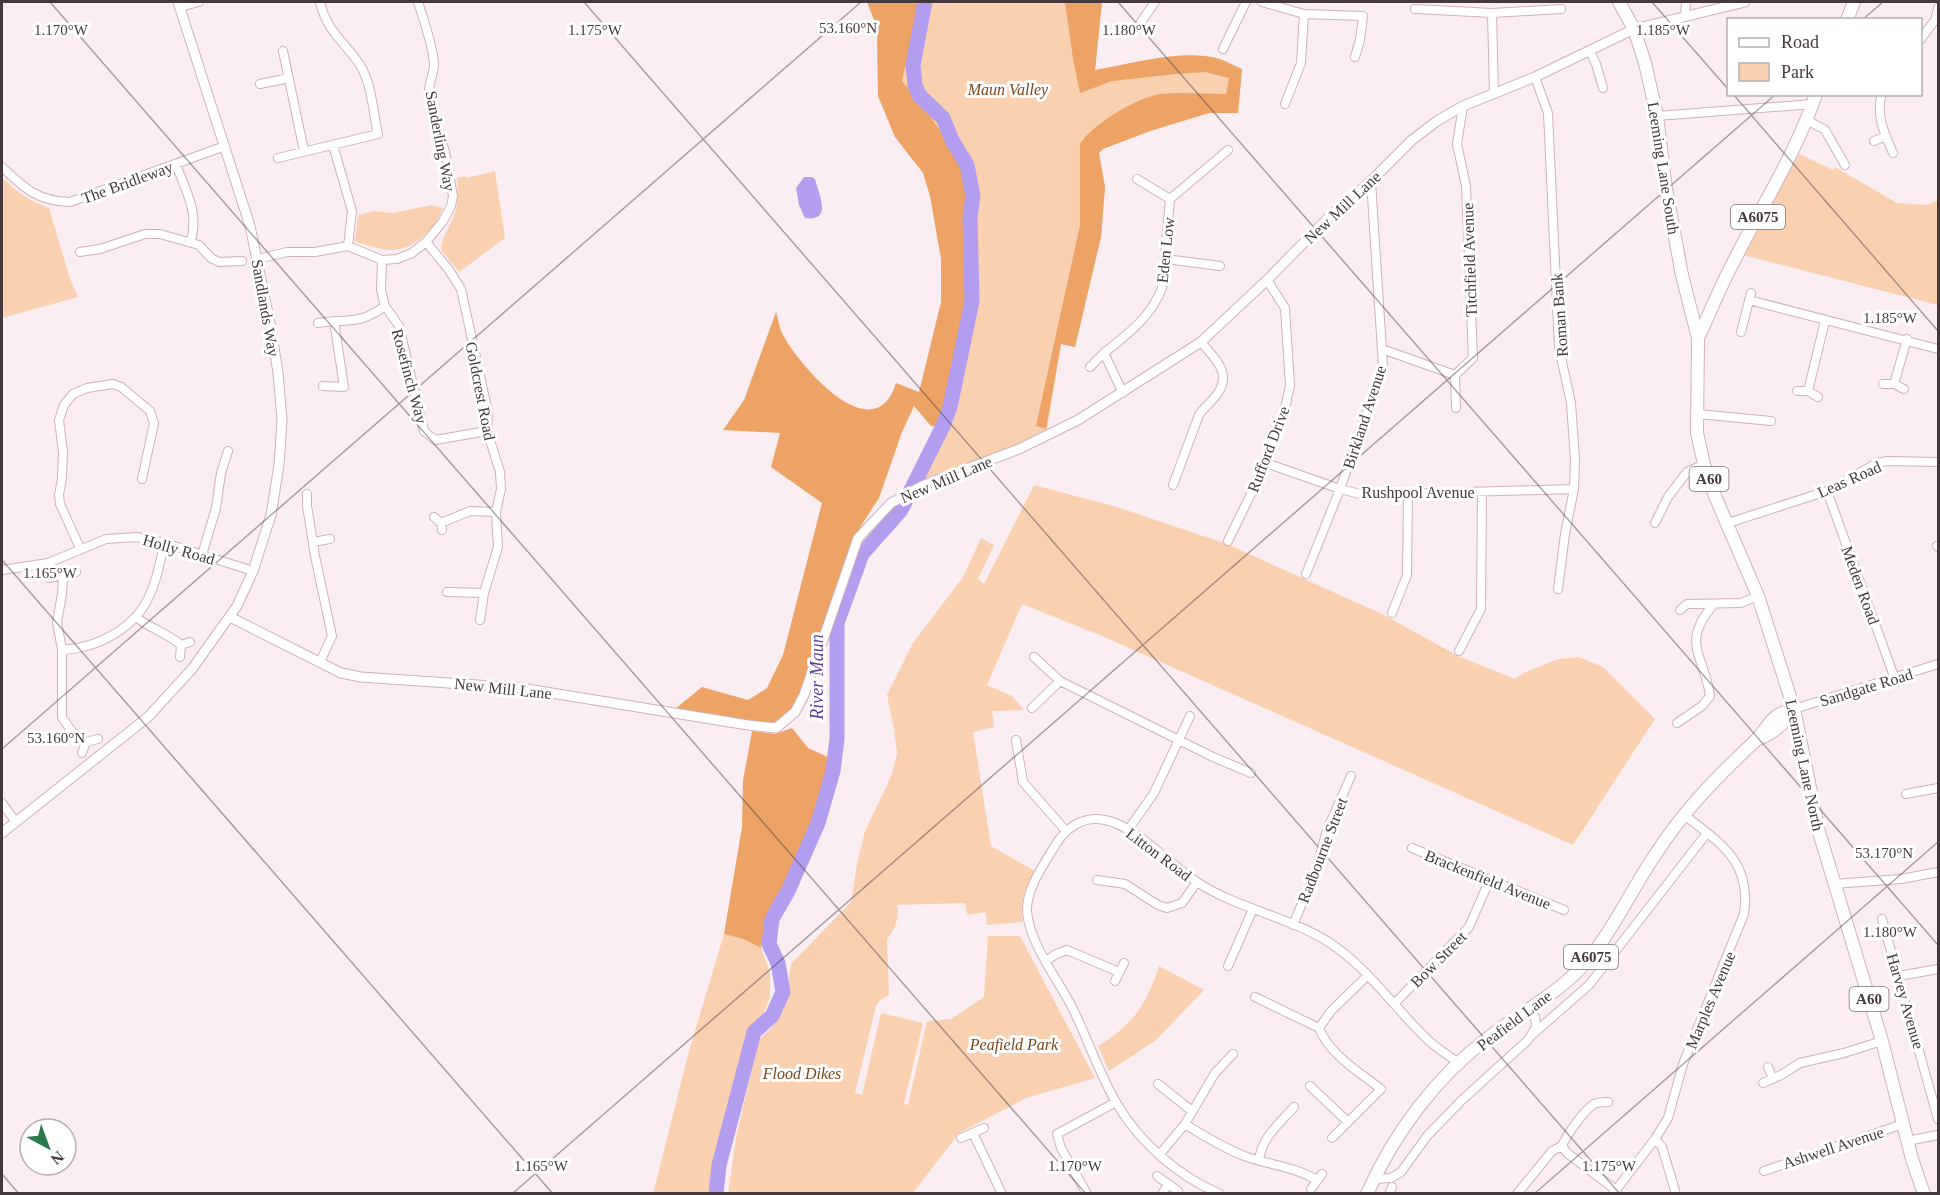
<svg xmlns="http://www.w3.org/2000/svg" width="1940" height="1195" font-family="'Times New Roman',serif">
	<style>
		.green { fill: #f9d1b1 }
		.forest { fill: #eda365 }
		.water { fill: #b39def }
		.lines { fill: none; stroke-linecap: round; stroke-linejoin: round }
		.river { stroke: #b39def; stroke-width: 15 }
		.minor-casing { stroke: #d0b1ba; stroke-width: 10 }
		.tertiary-casing { stroke: #d0b1ba; stroke-width: 11 }
		.primary-casing { stroke: #d0b1ba; stroke-width: 14 }
		.trunk-casing { stroke: #d0b1ba; stroke-width: 14 }
		.minor { stroke: #fff; stroke-width: 8 }
		.tertiary { stroke: #fff; stroke-width: 9 }
		.primary { stroke: #fff; stroke-width: 12 }
		.trunk { stroke: #fff; stroke-width: 12 }
		.ticks { fill: none; stroke: #46393d; stroke-width: 1.5; stroke-opacity: 0.45 }
		.labels { text-anchor: middle; stroke-width: 6; stroke-linejoin: round; paint-order: stroke }
		.shield { fill: #fff; stroke: #7e7477; stroke-width: 1.5 }
		.shield-label { font-size: 15px; font-weight: bold; fill: #46393d }
		.park-label { font-size: 16px; font-style: italic; fill: #78481a; stroke: #fff }
		.street-label { font-size: 16px; fill: #46393d; stroke: #fff }
		.water-label { font-size: 18px; font-style: italic; fill: #5e3d9c; stroke: #fff }
		.ticks-label { font-size: 15px; text-anchor: middle; fill: #46393d; stroke: #fff; stroke-width: 6; stroke-linejoin: round; paint-order: stroke }
	</style>
	<rect width="100%" height="100%" fill="#fbeef2"/>
	<path class="green" d="M867,2H1102L1095,70C1130,64 1181,49 1216,58C1225,60 1234,66 1242,69L1238,113H1209L1150,131L1103,149L1099,153L1105,187L1101,237L1075,347L1061,344L1046,435L918,485L944,437L957,388L975,301L969,196L972,178L959,161L895,137L878,96L877,27Z
		M1799,154L1833,170L1835,167L1897,203L1927,205L1938,200V305L1743,255Z
		M495,171L505,238L459,272L441,250C442,236 448,230 453,218C459,205 458,191 457,178L465,176L467,178Z
		M2,177C16,192 30,201 49,208L70,279L78,297L2,318Z
		M431,205L443,208C435,229 413,252 388,250C377,249 366,244 355,242L358,215L374,211L393,213Z
		M1034,485L1117,507L1227,544L1384,615L1460,657L1515,679L1525,672L1559,659L1579,657L1603,667L1655,719L1573,845L1102,636L1022,604L987,685L1012,696L1024,710L992,711L994,727L973,732L991,846L1035,871C1025,887 1019,903 1023,922L987,925L986,912L967,915L965,903L897,905C900,918 895,929 887,939L889,995L880,1000L876,1006L855,1093L862,1095L881,1013L923,1023L904,1104L908,1105L927,1021L951,1019L984,997L988,936H1020L1095,1078L1026,1098L959,1133L913,1193L728,1194L736,1137L759,1040L775,1024L787,992L791,964L851,902L857,864L865,831L891,777L897,753L894,729L887,695L913,643L963,577L981,538L994,545L978,579L984,584Z
		M724,934L743,939L761,948L770,972V997L762,1017L747,1029L722,1125L709,1193L653,1194L689,1051Z
		M1159,966L1204,990L1156,1040L1109,1071L1098,1046C1134,1024 1146,1005 1159,966Z"/>
	<path class="forest" d="M867,2H916L918,7L902,81L925,108L971,178C965,212 973,246 971,280C968,329 955,379 945,427L931,426L914,406L902,432L879,498L854,537L799,701C788,716 783,721 765,724L675,709L702,687L748,700L767,688L783,655L822,503L771,467L780,433L723,430L744,400L776,312C778,318 779,325 781,331C796,363 874,454 896,383L919,392L941,302V259L930,196L923,173L895,137L878,96L877,27Z
		M1065,2H1102L1095,70C1131,64 1180,49 1216,58C1225,60 1234,66 1242,69L1238,113H1209L1150,131L1103,149L1099,153L1105,187L1101,237L1075,347L1061,344L1046,429L1036,426L1080,225V144C1092,124 1138,97 1161,94C1182,92 1204,94 1226,94L1229,78L1205,72L1176,74L1112,81L1080,93L1073,59Z
		M792,728L808,748L830,758L813,817L787,882L767,918L761,948L743,939L724,934L742,827L743,781L752,731L775,734Z"/>
	<path class="water" d="M804,177H812L815,179C819,195 833,222 805,218L799,205L796,188Z"/>
	<g class="lines">
		<path class="river" d="M716,1194L719,1165L754,1032L772,1016L783,992L778,963L769,944L772,919L788,891L818,823L833,771L837,739V623L862,554L901,510L943,426L950,407L972,301L970,217L973,196L967,165L952,140L943,118L919,95L915,85L913,65L925,2"/>
		<g class="minor-casing">
			<path id="minor" d="M1262,2L1304,14L1363,16L1360,40L1355,57
				M180,7L199,2
				M1415,9L1492,13L1561,9
				M1492,13L1494,94
				M1685,17L1686,2
				M1141,22L1155,2
				M1920,40L1935,20L1938,8
				M1223,49L1246,2
				M283,51L304,151
				M1590,51L1596,64L1603,88
				M1535,77L1548,113L1559,348L1571,403L1575,460L1574,489L1565,534L1558,589
				M260,84L289,78
				M1882,94C1875,114 1885,135 1893,153
				M1285,104L1301,63L1304,14
				M1657,116L1813,104
				M1807,120L1825,130L1845,165
				M1874,141L1886,136
				M333,145L352,211L348,246
				M278,158L378,134C373,113 372,84 360,65C344,41 327,32 320,2
				M176,164C186,192 199,211 191,241
				M2,167C24,188 37,201 70,202L225,146
				M1137,179L1170,199
				M426,242L449,270L461,289L488,412L487,431L500,472L501,489L496,512L498,547L484,593L480,620
				M80,252L100,249L145,234H160L199,245L211,258L219,262L242,261
				M258,259L287,252H315L348,246L382,260L397,259L412,253L426,242L443,221L451,206L453,196L445,152L429,98C427,87 433,77 434,66C434,48 423,18 418,2
				M1166,259L1220,266
				M382,260L381,290L385,306L399,326L424,431L435,440L487,431
				M1749,300L1938,349
				M318,323C348,318 358,326 385,306
				M1741,332L1751,293
				M1382,349L1455,375
				M1104,353C1128,334 1151,317 1162,288L1170,199L1228,150
				M1090,367L1104,353L1123,393
				M1883,384H1894L1904,389
				M1894,384L1907,339
				M323,386L344,387L334,321
				M1797,391H1808L1818,397
				M1808,391L1825,321
				M1456,408L1455,375L1473,358L1466,186L1457,144L1463,106
				M1698,414L1771,421
				M1266,463L1340,489L1364,495L1574,489
				M1173,485L1199,415C1204,407 1213,401 1218,393C1232,372 1214,358 1201,342
				M1827,491L1895,679
				M307,494V506L315,556L332,636L320,662
				M434,517L441,523L442,530
				M441,523L470,511L496,512
				M1655,523L1668,497L1687,472L1704,464
				M1728,523L1827,491L1877,463L1887,461L1938,462
				M1228,541L1266,463L1286,404L1290,385L1285,308L1267,280
				M313,542L330,539
				M1937,546L1938,547
				M80,548L60,504L59,495L62,478L63,452L59,420L64,405L73,394L87,388L113,384L121,387L150,411L154,423L142,479
				M202,555L216,508L221,473L228,451
				M2,570L48,563L106,539L137,537L165,543L253,571
				M1306,574L1340,489L1383,366L1371,181
				M63,576L62,594L57,622L62,650V717L70,729L78,738L86,742L98,739
				M49,578L76,572
				M447,592L484,593
				M1680,610L1687,604L1741,603L1758,596
				M1392,613L1407,575L1408,495
				M136,617C151,629 167,633 181,645L190,642
				M62,650C98,648 137,628 151,592C158,577 160,559 165,543
				M1459,651L1481,609L1482,492
				M180,657L181,645
				M1034,657L1060,681L1213,757L1251,773
				M1032,708L1060,681
				M1794,709L1938,664
				M1677,723L1702,706L1710,696C1704,654 1680,643 1714,604
				M1016,740L1023,782L1066,831
				M82,753L86,742
				M1906,794L1938,788
				M2,803L15,821
				M1128,830L1154,793L1190,716
				M1412,848L1564,910
				M1097,880L1125,884L1158,905L1167,908L1182,903L1197,882
				M1834,884L1901,879L1938,872
				M1882,919L1938,1119
				M1293,925L1315,873L1327,830L1351,776
				M1046,961L1056,954L1067,950L1119,972
				M1228,966L1253,909
				M1899,976L1938,969
				M1115,981L1124,963
				M1255,997L1319,1028
				M1395,1003L1469,927L1490,879
				M1532,1035L1589,985L1707,833
				M1768,1067L1773,1079
				M1763,1083L1781,1075L1800,1063L1844,1053L1882,1041
				M1158,1084L1192,1111
				M1310,1086L1348,1122
				M1185,1124C1204,1136 1225,1149 1247,1157C1271,1165 1295,1167 1317,1180
				M973,1133L1002,1194
				M961,1138L984,1128
				M1332,1138L1381,1089C1359,1072 1329,1054 1319,1028L1331,1011L1367,976
				M1655,1139L1662,1147L1676,1194
				M1907,1141L1938,1135
				M1562,1146L1567,1153L1616,1190
				M1159,1155L1185,1124L1215,1073L1233,1054
				M1259,1160C1262,1137 1279,1124 1294,1107
				M1764,1171L1903,1124
				M1157,1176L1178,1191
				M1374,1179L1391,1178L1401,1172L1427,1136L1462,1100L1528,1040L1536,1027L1535,1017L1530,1007
				M1311,1189L1322,1174
				M1087,1194L1061,1148L1057,1134L1116,1102
				M1162,1194L1168,1184
				M1220,1194C1178,1176 1140,1143 1117,1104C1098,1072 1087,1036 1070,1003C1055,976 1030,943 1027,912C1026,890 1042,867 1053,849C1064,829 1082,815 1105,820C1134,825 1171,865 1197,882C1236,908 1286,916 1327,941C1367,966 1395,1009 1429,1041C1438,1049 1449,1056 1459,1063
				M1389,1194L1392,1187
				M1517,1194L1552,1151L1562,1146C1566,1136 1584,1110 1594,1104C1598,1102 1603,1102 1608,1102
				M1613,1194L1655,1139L1668,1118L1683,1064L1744,914C1752,861 1720,843 1683,814"/>
		</g>
		<g class="tertiary-casing">
			<path id="tertiary" d="M230,617L341,673L361,677L521,688L748,725L776,728L795,712L804,695L858,538L891,503L922,486L1019,449L1078,420L1201,342L1267,280L1328,218L1371,181L1412,140L1437,121L1463,106L1535,77L1634,29L1745,2
				M2,833L148,717L192,669L237,606L253,571L271,515L279,465L282,420L278,373L271,328L250,226L178,2"/>
		</g>
		<g class="primary-casing">
			<path id="primary" d="M1847,20L1854,2
				M1698,338C1710,313 1720,287 1733,263C1761,207 1796,154 1816,94
				M1756,740C1774,733 1783,725 1794,709
				M1367,1194C1394,1133 1436,1077 1489,1037C1523,1011 1565,990 1592,955C1616,925 1633,887 1655,855C1684,810 1715,779 1754,742C1769,728 1769,714 1794,709"/>
		</g>
		<g class="trunk-casing">
			<path id="trunk" d="M1619,2L1634,29L1645,63L1657,116L1666,189L1682,275L1698,338L1697,433L1704,464L1715,496L1758,596L1794,709L1819,832L1882,1041L1912,1159L1924,1194"/>
		</g>
		<use href="#minor" class="minor"/>
		<use href="#tertiary" class="tertiary"/>
		<use href="#primary" class="primary"/>
		<use href="#trunk" class="trunk"/>
	</g>
	<path class="ticks" d="M50,2L1086,1194M584,2L1620,1194M1118,2L1938,945M1652,2L1728,89M1862,20L1883,2M1733,94L1938,331M2,560L553,1194M2,749L861,2M2,1174L19,1194M512,1194L1776,94M1534,1194L1938,842"/>
	<g class="labels">
		<g class="shield">
			<rect x="1731" y="205" width="54" height="24" rx="4.5"/>
			<rect x="1689.5" y="467" width="39" height="24" rx="4.5"/>
			<rect x="1564" y="945" width="54" height="24" rx="4.5"/>
			<rect x="1849.5" y="987" width="39" height="24" rx="4.5"/>
		</g>
		<g class="shield-label">
			<text x="1758" y="222">A6075</text>
			<text x="1709" y="484">A60</text>
			<text x="1591" y="962">A6075</text>
			<text x="1869" y="1004">A60</text>
		</g>
		<g class="park-label">
			<text x="1008" y="95">Maun Valley</text>
			<text x="1014" y="1050">Peafield Park</text>
			<text x="802" y="1079">Flood Dikes</text>
		</g>
		<g class="street-label">
			<text transform="translate(441 141) rotate(79)" y="6">Sanderling Way</text>
			<text transform="translate(1664 168) rotate(81)" y="6">Leeming Lane South</text>
			<text transform="translate(127 182) rotate(-20)" y="6">The Bridleway</text>
			<text transform="translate(1342 207) rotate(-43)" y="6">New Mill Lane</text>
			<text transform="translate(1165 250) rotate(-84)" y="6">Eden Low</text>
			<text transform="translate(1469 260) rotate(-92)" y="6">Titchfield Avenue</text>
			<text transform="translate(266 308) rotate(80)" y="6">Sandlands Way</text>
			<text transform="translate(1559 315) rotate(-94)" y="6">Roman Bank</text>
			<text transform="translate(410 376) rotate(75)" y="6">Rosefinch Way</text>
			<text transform="translate(481 391) rotate(79)" y="6">Goldcrest Road</text>
			<text transform="translate(1364 417) rotate(-72)" y="6">Birkland Avenue</text>
			<text transform="translate(1268 449) rotate(-69)" y="6">Rufford Drive</text>
			<text transform="translate(946 479) rotate(-23)" y="6">New Mill Lane</text>
			<text transform="translate(1849 479) rotate(-24)" y="6">Leas Road</text>
			<text x="1418" y="498">Rushpool Avenue</text>
			<text transform="translate(179 549) rotate(16)" y="6">Holly Road</text>
			<text transform="translate(1861 585) rotate(70)" y="6">Meden Road</text>
			<text transform="translate(1866 687) rotate(-17)" y="6">Sandgate Road</text>
			<text transform="translate(503 688) rotate(6)" y="6">New Mill Lane</text>
			<text transform="translate(1805 765) rotate(78)" y="6">Leeming Lane North</text>
			<text transform="translate(1322 850) rotate(-69)" y="6">Radbourne Street</text>
			<text transform="translate(1159 854) rotate(37)" y="6">Litton Road</text>
			<text transform="translate(1488 879) rotate(22)" y="6">Brackenfield Avenue</text>
			<text transform="translate(1438 959) rotate(-45)" y="6">Bow Street</text>
			<text transform="translate(1710 1000) rotate(-67)" y="6">Marples Avenue</text>
			<text transform="translate(1906 1001) rotate(74)" y="6">Harvey Avenue</text>
			<text transform="translate(1514 1020) rotate(-37)" y="6">Peafield Lane</text>
			<text transform="translate(1833 1147) rotate(-18)" y="6">Ashwell Avenue</text>
		</g>
		<g class="water-label">
			<text transform="translate(817 677) rotate(-90)" y="6">River Maun</text>
		</g>
	</g>
	<g class="ticks-label">
		<text x="848" y="33">53.160°N</text>
		<text x="61" y="35">1.170°W</text>
		<text x="595" y="35">1.175°W</text>
		<text x="1129" y="35">1.180°W</text>
		<text x="1663" y="35">1.185°W</text>
		<text x="1890" y="323">1.185°W</text>
		<text x="50" y="578">1.165°W</text>
		<text x="56" y="743">53.160°N</text>
		<text x="1884" y="858">53.170°N</text>
		<text x="1890" y="937">1.180°W</text>
		<text x="541" y="1171">1.165°W</text>
		<text x="1075" y="1171">1.170°W</text>
		<text x="1609" y="1171">1.175°W</text>
	</g>
	<rect width="1940" height="1195" fill="none" stroke="#46393d" stroke-width="6"/>
	<rect x="1727" y="18" width="195" height="78" fill="#ffffff" stroke="#b5b0b1" stroke-width="1.5"/>
	<rect x="1739" y="38" width="30" height="9" fill="#ffffff" stroke="#b5b0b1" stroke-width="1.5"/>
	<text x="1781" y="48" font-size="18" fill="#46393d">Road</text>
	<rect x="1739" y="63" width="30" height="18" fill="#f9d1b1" stroke="#b5b0b1" stroke-width="1.5"/>
	<text x="1781" y="78" font-size="18" fill="#46393d">Park</text>
	<g transform="translate(48 1147) rotate(139)"><circle r="28" fill="#ffffff" stroke="#b5b0b1" stroke-width="1.5"/>
	<path d="M0-4.5L10 22L0 15L-10 22Z" fill="#2a794a"/>
	<text y="-9" font-size="16" font-weight="bold" text-anchor="middle" fill="#46393d">N</text>
	</g>
</svg>
